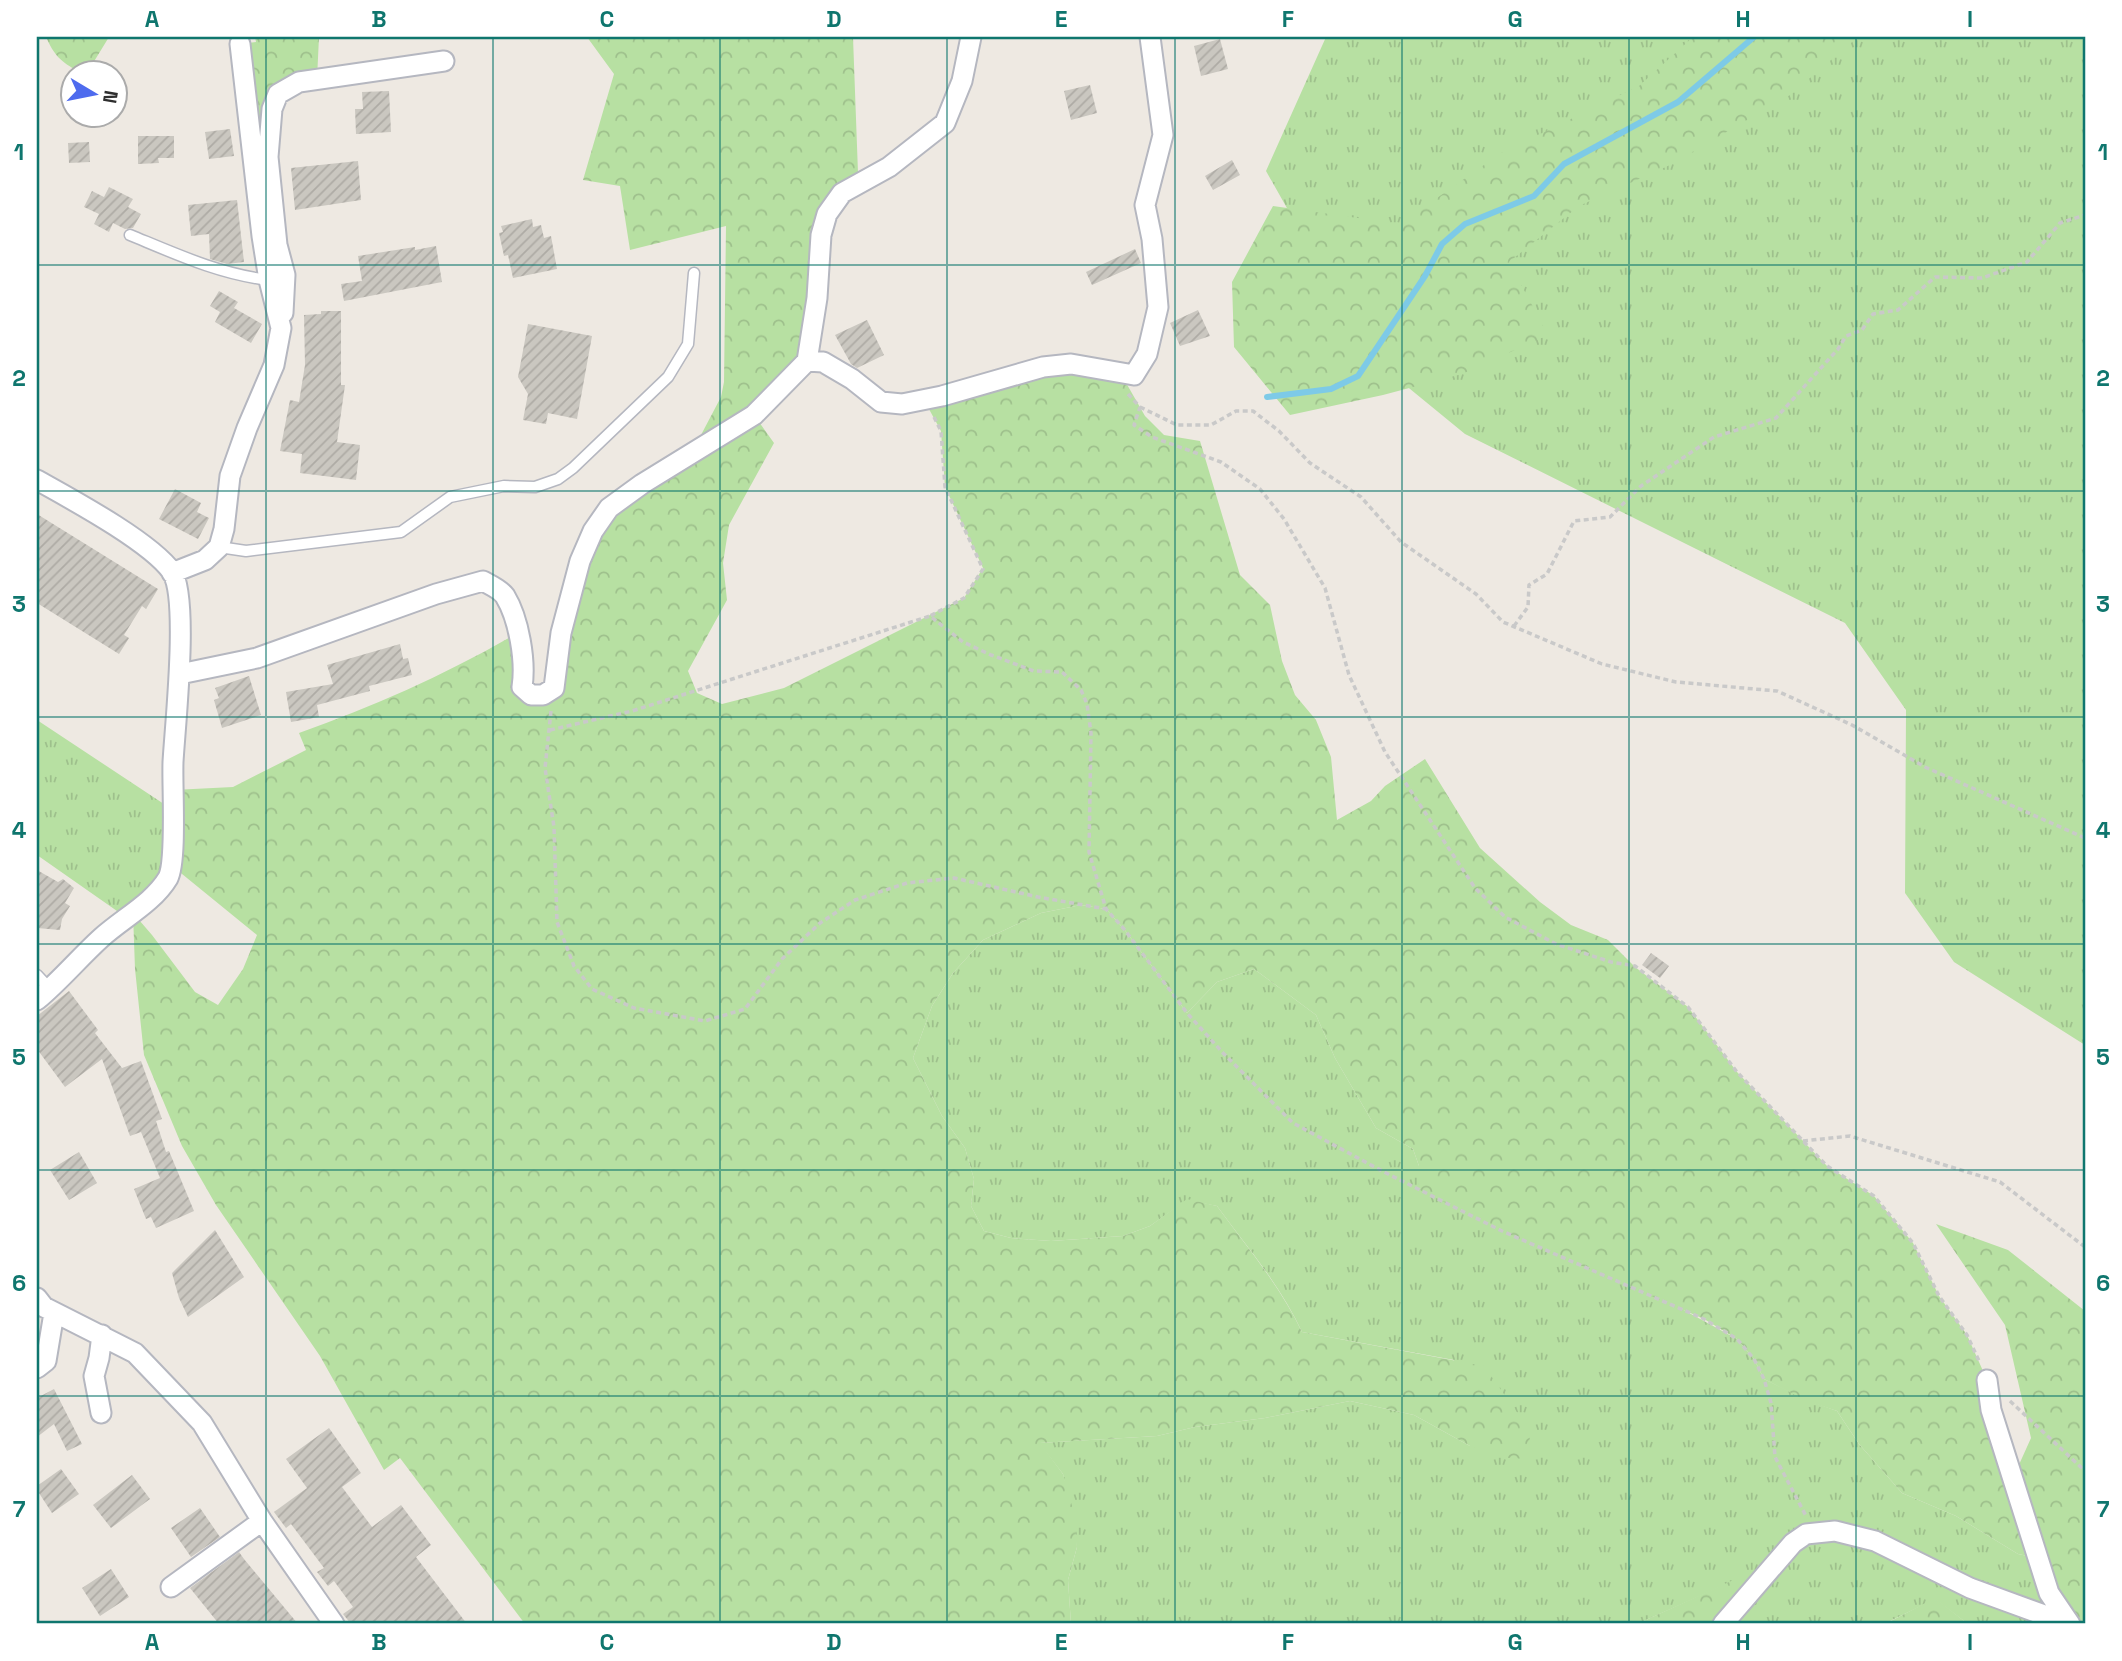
<svg xmlns="http://www.w3.org/2000/svg" width="2122" height="1661" font-family="'Space Grotesk',sans-serif">
	<style>
		.grass { fill: url(#grass-tufts) }
		.forest { fill: url(#forest-crowns) }
		.lines { fill: none; stroke-linecap: round; stroke-linejoin: round }
		.stream { stroke: #7dcae7; stroke-width: 6 }
		.building { fill: url(#building-hatch) }
		.lane-casing { stroke: #b5b7c0; stroke-width: 13 }
		.street-casing { stroke: #b5b7c0; stroke-width: 23 }
		.path { stroke: #c9c9c9; stroke-width: 3.5; stroke-dasharray: 5 3.5; stroke-linecap: butt }
		.lane { stroke: #fff; stroke-width: 10 }
		.street { stroke: #fff; stroke-width: 19 }
		.grid { fill: none; stroke: #0f766e; stroke-width: 2; stroke-opacity: 0.55 }
		.neatline { fill: none; stroke: #0f766e; stroke-width: 2.5 }
		.grid-label { font-size: 23px; text-anchor: middle; font-weight: bold; fill: #0f766e }
	</style>
	<defs>
		<pattern id="grass-tufts" width="24" height="20" patternUnits="userSpaceOnUse" patternTransform="scale(1.75)"><rect width="24" height="20" fill="#b7e0a2"/><path d="M3 7l-1-3M5 7V3M7 7l1-3M15 17l-1-3M17 17v-4M19 17l1-3" fill="none" stroke="#9ec08c"/></pattern>
		<pattern id="forest-crowns" width="20" height="18" patternUnits="userSpaceOnUse" patternTransform="scale(1.75)"><rect width="20" height="18" fill="#b7e0a2"/><path d="M2 6a3 3 0 1 1 6 0M12 15a3 3 0 1 1 6 0" fill="none" stroke="#9ec08c"/></pattern>
		<pattern id="building-hatch" width="6" height="6" patternUnits="userSpaceOnUse" patternTransform="scale(1.75)"><rect width="6" height="6" fill="#cac7c0"/><path d="M-1 1l2-2M0 6l6-6M5 7l2-2" fill="none" stroke="#aeaba5"/></pattern>
	</defs>
	<rect width="100%" height="100%" fill="#eee9e2"/>
	<path class="grass" d="M1326,37H2085V1045L1954,962L1905,893L1906,710L1845,623L1465,434L1371,357L1266,171Z
		M37,720L173,810L171,858L127,918L37,855Z
		M1081,905L1106,909L1124,929L1187,1013L1217,982L1254,969L1316,1015L1335,1058L1376,1128L1413,1149L1419,1166L1737,1339L1754,1359L1764,1379L1807,1400L1837,1411L1859,1444L1902,1493L1956,1516L2018,1554L2038,1558L2070,1624H1968L1935,1599L1884,1624H1723L1740,1578L1637,1624H1071L1068,1580L1077,1547L1063,1474L1039,1443L1157,1436L1195,1427L1265,1418L1350,1401L1414,1415L1470,1446L1454,1360L1302,1332C1281,1286 1247,1247 1217,1206L1187,1200L1150,1226L1123,1236L1051,1241L1011,1238L984,1231L971,1206L974,1179L965,1148L942,1116L913,1058L932,1006L953,973L983,940L1041,913Z"/>
	<path class="forest" d="M46,37H109L90,68L78,71C61,62 54,55 46,37Z
		M255,37H319L317,79L279,94L253,155L240,44L256,42Z
		M587,37H853L858,173L864,181L827,214L807,361L754,415L774,443L729,525L723,563L727,600L688,671L697,693L722,704L784,688L964,598L983,568L945,487L941,431L924,400L1043,367L1121,374L1145,416L1164,435L1200,441L1240,575L1270,605L1282,661L1295,695L1316,720L1331,757L1337,820L1371,801L1385,786L1425,759L1480,848L1540,902L1571,925L1608,940L1635,967L1688,1007L1737,1072L1827,1166L1874,1196L1913,1243L1939,1296L1967,1335L1987,1380L2013,1478L2031,1438L2005,1325L1936,1224L2008,1250L2085,1311V1624H2069L2038,1558L2018,1554L1956,1516L1902,1493L1859,1444L1837,1411L1807,1401L1764,1379L1754,1359L1737,1339L1704,1319L1502,1231L1418,1189L1419,1166L1413,1149L1376,1128L1335,1058L1316,1015L1254,969L1217,982L1187,1013L1124,929L1106,909L1081,905L1041,913L983,940L953,973L932,1006L913,1058L942,1116L965,1148L974,1179L971,1206L984,1231L1011,1238L1051,1241L1123,1236L1150,1226L1187,1199L1217,1206C1247,1247 1280,1286 1302,1332L1484,1366L1531,1432L1526,1459L1496,1457L1470,1446L1414,1415L1350,1401L1265,1418L1195,1427L1157,1436L1040,1443L1063,1474L1076,1520L1077,1547L1068,1580L1071,1624H525L400,1458L384,1470L320,1356L216,1205L182,1146L144,1055L135,969L133,913L152,935L195,992L218,1005L243,969L257,935L171,865L173,790L233,787L306,750L299,733C375,706 449,673 519,632L523,687L543,695L593,531L692,452L721,397L724,382L726,226L630,250L620,186L583,180L614,74Z
		M1693,37H1858L1790,95L1670,165L1579,206L1509,262L1548,335L1462,374L1383,395L1290,415L1234,347L1232,282L1273,206L1400,224L1501,153L1639,86Z
		M1740,1577L1758,1586L1723,1624H1637Z
		M1935,1598L1968,1624H1884L1887,1623Z"/>
	<g class="lines">
		<path class="stream" d="M1267,397L1331,389L1358,376L1425,276L1442,244L1465,224L1534,196L1564,164L1678,102L1754,37"/>
	</g>
	<path class="building" d="M1220,39L1228,69L1201,76L1194,46Z
		M1090,85L1097,113L1071,120L1064,91Z
		M389,91L391,132L356,134L355,109H363L362,92Z
		M230,129L234,156L209,159L205,132Z
		M138,136H174V158H158L159,163L138,164Z
		M89,142L90,162L69,163L68,143Z
		M1232,160L1240,175L1213,190L1205,176Z
		M358,161L361,200L295,210L291,168Z
		M109,187L133,199L128,207L141,214L133,228L125,229L113,223L109,232L94,224L99,214L84,207L92,191L104,197Z
		M237,200L244,262L227,264L210,259L209,234L191,236L188,205Z
		M532,219L533,227L541,225L544,238L551,236L557,269L513,278L508,255L504,256L499,233L503,232L501,226Z
		M436,246L442,282L344,301L341,284L362,281L358,256L415,247V250Z
		M1135,249L1141,263L1092,285L1086,272Z
		M219,291L238,302L234,308L262,324L251,343L215,322L220,312L210,306Z
		M1198,310L1210,336L1180,346L1170,323Z
		M321,311H341V385H345L337,442L360,445L356,480L300,473L302,454L280,451L290,400L299,402L305,365L304,315L321,314Z
		M867,320L884,355L857,368L851,364L835,335Z
		M528,324L592,336L577,419L548,413L546,424L523,420L528,394L518,377Z
		M175,489L201,503L197,512L209,518L198,539L159,519Z
		M37,514L158,589L146,609L142,606L124,635L129,638L119,654L37,603Z
		M400,644L403,659L408,658L412,675L369,686L370,691L317,705L319,717L291,722L286,692L333,684L327,665Z
		M249,676L261,715L222,728L214,700L219,698L215,688Z
		M37,870L58,882L63,879L74,888L65,903L70,906L62,919L60,930L37,928Z
		M1651,953L1669,966L1660,978L1642,965Z
		M69,991L98,1030L95,1033L122,1068L141,1061L162,1119L156,1121L166,1152L169,1151L194,1211L156,1228L151,1217L146,1219L134,1189L160,1178L141,1132L130,1136L102,1059L65,1087L37,1049V1016Z
		M79,1152L97,1183L69,1200L50,1170Z
		M215,1230L244,1277L188,1317L179,1298L172,1273Z
		M54,1389L82,1444L67,1451L54,1424L37,1437V1398Z
		M329,1428L361,1473L342,1487L372,1527L401,1505L431,1545L416,1557L467,1624H351L343,1614L353,1607L334,1581L328,1586L317,1572L324,1568L291,1524L286,1528L274,1512L307,1488L286,1459Z
		M61,1469L79,1494L52,1513L37,1490V1486Z
		M132,1475L150,1499L111,1528L93,1505Z
		M200,1508L220,1537L191,1557L171,1528Z
		M239,1552L244,1559L298,1624H219L190,1588Z
		M111,1569L129,1597L100,1616L82,1588Z"/>
	<g class="lines">
		<g class="lane-casing">
			<path id="lane" d="M130,235C176,254 219,274 269,280
				M219,547L246,551L401,532L450,497L504,486L535,487L558,479L573,468L668,377L688,344L694,273
				M37,975L50,989"/>
		</g>
		<g class="street-casing">
			<path id="street" d="M283,313L285,275L277,245L268,157L272,109L278,94L299,82L444,61
				M807,361L823,362L852,379L881,402L902,404L942,396L1043,367L1071,364L1134,375L1147,354L1158,307L1152,239L1145,205L1163,135L1150,37
				M37,480C71,499 151,542 172,572C189,598 175,726 173,762C172,785 177,861 168,878C153,903 123,918 101,938C79,958 60,981 37,1000
				M172,573L205,560L219,547L224,529L230,476L247,428L274,365L281,328L269,280L262,236L240,44
				M180,674L257,658L436,594L483,581C490,585 500,589 505,596C519,619 526,661 522,687L531,695H543L554,688L561,633L580,561L593,531L609,508L642,484L754,415L807,361L817,298L821,235L827,214L842,193L889,167L945,123L962,81L971,37
				M37,1298L44,1307L135,1353L202,1423L262,1521L334,1624
				M37,1368L46,1361L54,1313
				M1987,1380L1991,1410L2049,1593L2070,1624
				M101,1413L94,1376L99,1358L102,1335
				M171,1587L262,1521
				M1723,1624L1793,1543L1806,1534L1835,1531L1875,1541L1970,1588L2069,1624"/>
		</g>
		<path class="path" d="M1128,394L1140,407L1134,425L1152,437L1221,462L1260,489L1284,519L1325,588L1349,675L1385,752L1475,888L1505,917L1556,944L1611,962L1635,966L1688,1007L1737,1072L1827,1166L1874,1196L1913,1243L1939,1296L1967,1335L1980,1363
			M1140,407L1177,425H1211L1236,411H1253L1279,431L1310,463L1361,497L1401,542L1476,594L1503,622L1602,664L1676,682L1777,691L1852,725L1925,767L2085,838
			M934,417L941,431L945,487L983,569L964,598L930,616L963,642L991,655L1034,671L1062,672L1081,690L1087,704L1091,733L1089,852L1106,909L1124,929L1187,1013L1223,1053L1293,1123L1384,1172L1502,1231L1704,1319L1737,1339L1754,1359L1764,1379L1771,1403L1775,1457L1806,1516
			M1514,626L1528,607L1529,585L1547,574L1574,521L1610,517L1641,486L1714,437L1776,418L1838,349L1846,336L1862,330L1873,314L1898,310L1935,277L1982,278L2027,262L2060,223L2085,215
			M551,711L545,768L554,827L557,922L574,966L592,989L634,1008L705,1021L745,1009L782,959L820,923L855,900L907,883L954,878L1038,897L1106,909
			M550,730L632,711L930,616
			M1803,1141L1850,1136L2000,1182L2085,1247
			M2010,1401L2085,1471"/>
		<use href="#lane" class="lane"/>
		<use href="#street" class="street"/>
	</g>
	<path class="grid" d="M266,37V1624M493,37V1624M720,37V1624M947,37V1624M1175,37V1624M1402,37V1624M1629,37V1624M1856,37V1624M37,265H2085M37,491H2085M37,717H2085M37,944H2085M37,1170H2085M37,1396H2085"/>
	<rect width="2122" height="1661" fill="none" stroke="#ffffff" stroke-width="77"/>
	<g transform="translate(94 94) rotate(100)"><circle r="33" fill="#ffffff" stroke="#ababab" stroke-width="2"/>
	<path d="M0-5L12 26L0 18L-12 26Z" fill="#4e6bee"/>
	<text y="-10" font-size="19" font-weight="bold" text-anchor="middle" fill="#2e2e2e">N</text>
	</g>
	<rect x="38" y="38" width="2046" height="1584" class="neatline"/>
	<g class="grid-label">
		<text x="152" y="27">A</text>
		<text x="379" y="27">B</text>
		<text x="607" y="27">C</text>
		<text x="834" y="27">D</text>
		<text x="1061" y="27">E</text>
		<text x="1288" y="27">F</text>
		<text x="1515" y="27">G</text>
		<text x="1743" y="27">H</text>
		<text x="1970" y="27">I</text>
		<text x="19" y="160">1</text>
		<text x="2103" y="160">1</text>
		<text x="19" y="386">2</text>
		<text x="2103" y="386">2</text>
		<text x="19" y="612">3</text>
		<text x="2103" y="612">3</text>
		<text x="19" y="838">4</text>
		<text x="2103" y="838">4</text>
		<text x="19" y="1065">5</text>
		<text x="2103" y="1065">5</text>
		<text x="19" y="1291">6</text>
		<text x="2103" y="1291">6</text>
		<text x="19" y="1517">7</text>
		<text x="2103" y="1517">7</text>
		<text x="152" y="1650">A</text>
		<text x="379" y="1650">B</text>
		<text x="607" y="1650">C</text>
		<text x="834" y="1650">D</text>
		<text x="1061" y="1650">E</text>
		<text x="1288" y="1650">F</text>
		<text x="1515" y="1650">G</text>
		<text x="1743" y="1650">H</text>
		<text x="1970" y="1650">I</text>
	</g>
</svg>
